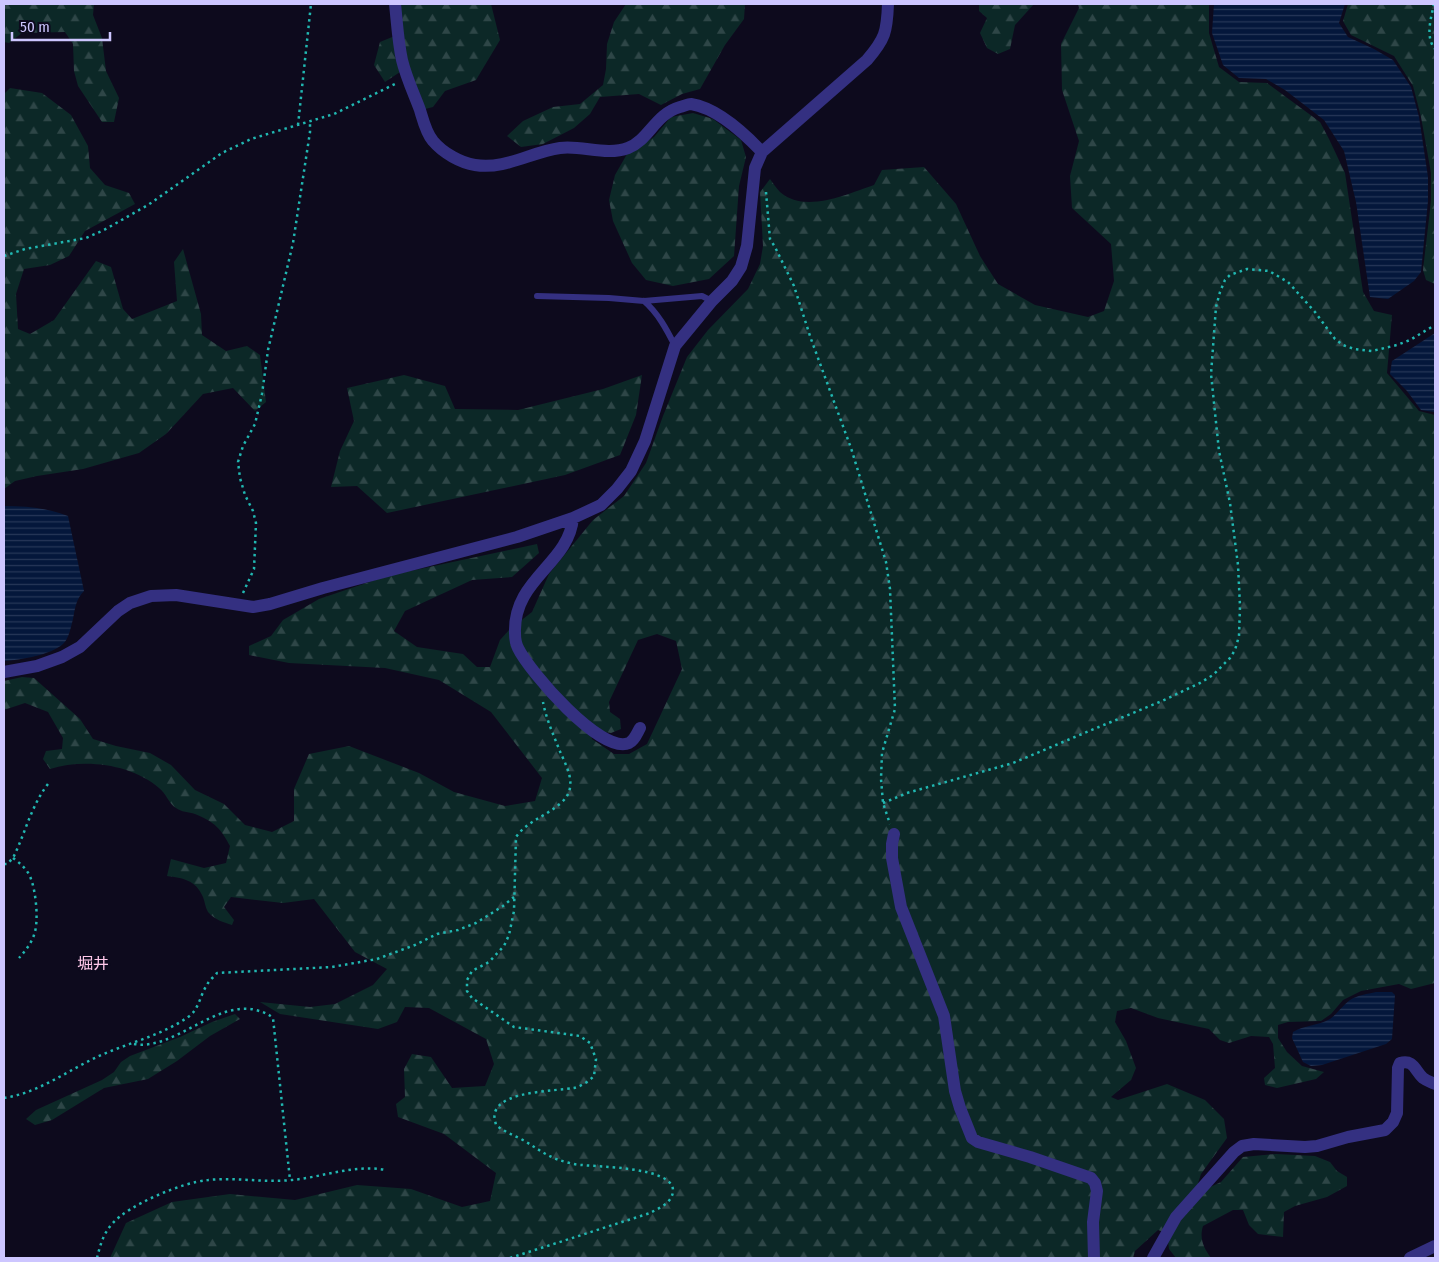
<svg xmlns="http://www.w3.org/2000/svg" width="1439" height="1262" font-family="'Fira Sans Condensed','Noto Sans JP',sans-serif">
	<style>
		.forest { fill: url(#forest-firs); fill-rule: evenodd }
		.water { fill: url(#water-rules) }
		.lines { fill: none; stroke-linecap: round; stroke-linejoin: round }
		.path { stroke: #21b7b1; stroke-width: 2.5; stroke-dasharray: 2.5 4; stroke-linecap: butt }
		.service { stroke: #343081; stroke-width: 6 }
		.minor { stroke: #343081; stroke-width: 12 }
		.labels { text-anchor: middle; stroke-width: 4.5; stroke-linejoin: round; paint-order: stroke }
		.neighbourhood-label { font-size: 16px; fill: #ffc8ea; stroke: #0d0a1d }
	</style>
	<defs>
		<pattern id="forest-firs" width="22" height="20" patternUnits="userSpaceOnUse" patternTransform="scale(1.25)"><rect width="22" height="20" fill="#0c2827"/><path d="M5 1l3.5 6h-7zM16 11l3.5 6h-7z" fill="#2e4647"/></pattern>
		<pattern id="water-rules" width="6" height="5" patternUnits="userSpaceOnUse" patternTransform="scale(1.25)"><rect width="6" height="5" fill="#04173b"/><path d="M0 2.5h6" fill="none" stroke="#273758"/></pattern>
	</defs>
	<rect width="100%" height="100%" fill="#0d0a1d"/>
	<path class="forest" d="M4,4H94L93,15L102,38L106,71L119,98L114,122H102L78,86L74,71L73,44L65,32L22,33L9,43L4,42Z
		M400,4H491L500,40L476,80L445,91L433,107L425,109L400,72L385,82L374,65L380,42L402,33Z
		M626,4H745L744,19L725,45L700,89L682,94L661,105L639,94L600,97L590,114L574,128L543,144L521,147L507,136L523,121L553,107L580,104L603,85L606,69L607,44L614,22Z
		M979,4H1034L1015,25L1010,49L998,54L987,48L980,33L987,18L979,11Z
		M1078,4H1209V33L1219,67L1239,82L1267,83L1320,122L1329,139L1345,173L1363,292L1374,311L1392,315L1387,373L1419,411L1435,415V983L1411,989L1399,984L1361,991L1343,1000L1331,1014L1321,1021L1288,1022L1278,1025V1038L1287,1052L1302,1066L1324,1072L1316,1079L1277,1088L1265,1085L1264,1078L1275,1068L1273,1044L1269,1037L1251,1036L1229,1043L1220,1040L1209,1029L1158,1018L1131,1008L1117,1011L1115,1022L1126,1041L1136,1068L1131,1080L1111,1097L1118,1100L1167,1084L1205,1100L1224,1119L1227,1138L1201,1174L1198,1183L1208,1188L1221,1182L1243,1157L1276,1154L1315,1156L1330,1162L1337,1171L1347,1177V1186L1327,1197L1295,1206L1284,1212L1283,1237L1258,1234L1249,1225L1243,1210H1233L1203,1226C1199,1239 1204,1248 1211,1258H1176L1169,1249L1167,1233L1158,1230L1135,1251L1133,1258H110L126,1223L172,1202L230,1194L295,1200L357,1185L411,1189L462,1207L490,1201L496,1173L444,1134L398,1117L396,1104L405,1097L404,1069L412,1054L431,1057L452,1088L485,1086L494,1064L486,1039L429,1008L405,1007L397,1022L378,1029L280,1014L260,1002L310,1007L335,1004L373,985L387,969L355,952L314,899L283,903L231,897L224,907L234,920L232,925C223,922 215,920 208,912C205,907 205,902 203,897C196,880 183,878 167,876L171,859L204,868L226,863L230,846C221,829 215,822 195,814C189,812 181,812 176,808C169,804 166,793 159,788C132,764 84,758 50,769L43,759L46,751L62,749L63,738L48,712L25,703L4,710V681L22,677L34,678L80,719L93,739L116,746L150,753L171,765L195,790L224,804L245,825L272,832L294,821V789L309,754L349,746L419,773L454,792L505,806L535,801L542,778L491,712L439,680L385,668L289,663L249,655V646L271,636L283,620L319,599L387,576L537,544L539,553L512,577L472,580L405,611L394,631L417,647L463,654L477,667H490L500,640L510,629L532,612L549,574L593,520L624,496L646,463L663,416L687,357L708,330L748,289L760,264L763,246L760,192L770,179C773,183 776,188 780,192C805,214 847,194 874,185L882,170L924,167L956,204L980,256L998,284L1035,305L1088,317L1104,311L1114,281L1111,244L1072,208L1070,176L1079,141L1062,90L1061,44L1079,8ZM657,634L676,641L682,669L647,744L629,754H614L592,739L590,729L611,733L621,729L620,719L610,712L609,702L638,640Z
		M1348,4H1435V284L1426,280L1423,270L1431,201V173L1421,117L1413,86L1394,56L1351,35L1343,21Z
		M10,88L42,93L71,115L88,146L90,168L105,185L129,193L135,204L85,231L69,256L50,265L24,269L16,294L18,329L30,334L54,320L96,261L111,267L123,309L132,319L177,301L174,262L183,249L201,314L202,335L226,351L247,346L260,355L266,402L255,411L233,388L203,394L166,434L139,453L83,469L37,476L15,481L4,489V94Z
		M693,113L713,119L741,140L746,157L739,186L734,256L709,279L673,286L646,280L632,263L613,221L609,200L615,175L627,154L654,137L671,117Z
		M404,375L445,386L455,409L518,410L603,389L642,375L636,415L620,455L565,475L387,513L357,486L331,487L340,451L354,421L347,388Z
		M235,1014L240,1019L210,1036L177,1061L148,1079L104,1088L52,1120L35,1125L26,1119L36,1110L102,1080L114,1072L121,1062L130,1056L180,1037L212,1022Z"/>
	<path class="water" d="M1214,4H1345L1339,23L1348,37L1374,49L1393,60L1411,87L1419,117L1428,177V201L1421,272L1414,281L1388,299L1370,297L1356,202L1344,151L1324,120L1285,90L1266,79L1239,78L1223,65L1212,33Z
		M1435,333V412H1434L1421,410L1407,391L1390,374L1392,361Z
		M4,506C26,506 47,508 68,516L84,591C76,599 75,608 73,619C71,626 69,639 63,644C51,655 20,660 4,661Z
		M1376,992H1392L1395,995L1392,1039L1386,1044L1322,1065L1311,1066L1303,1062L1292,1038L1293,1032C1304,1025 1318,1026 1330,1019C1337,1014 1343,1005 1350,1000C1358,995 1367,994 1376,992Z"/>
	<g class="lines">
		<path class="path" d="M1434,4C1431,18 1425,37 1435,49
			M298,125L311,4
			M766,192L770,239L775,247L794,286L811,339L851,448L886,562L890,589L895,709L882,753L881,779L883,803L890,824
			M4,256L25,249L86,238L104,230L148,205L222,153L251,139L334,114L397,83
			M243,593L254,569L256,523L253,511L245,495L240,478L238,462L243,446L255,424L262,394L268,350L293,243L310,132V121
			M883,803L907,793L1013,763L1094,729L1162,701L1200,683L1213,675L1230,658L1235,650L1239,636L1240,606L1238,565L1230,503L1219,451L1211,374L1216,307L1220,292L1225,280L1230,275L1247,269L1269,271L1288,282L1315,312L1335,339L1343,345L1354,349L1372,351L1397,345L1410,340L1435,325
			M13,858C21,864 28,870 31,879C36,892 39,922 34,935C31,944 25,951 19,958
			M4,864H7L13,858C25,834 31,806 48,784
			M134,1044C174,1051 215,1000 256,1010C263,1012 267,1013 273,1018L290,1180
			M4,1098C38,1093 67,1071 97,1057C127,1043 161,1036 188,1017C199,1010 200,995 207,985C209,980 214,977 217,973L332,967L377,959L415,945L437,934L458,930L476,923L503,906L514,897
			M97,1258C100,1246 103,1234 112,1224C128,1205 183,1182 208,1180C236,1177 264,1183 292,1180C323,1177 355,1164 386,1170
			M510,1258L650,1213C659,1208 673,1203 673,1190C672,1167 599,1167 582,1165C575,1165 566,1162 559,1160C544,1155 533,1145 519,1138C511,1134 503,1131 496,1125C495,1120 493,1115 496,1110C505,1091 555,1091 574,1088C582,1086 589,1081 594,1076L596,1059L590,1043L580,1036L514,1027L472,998L467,991V980L472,971L489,962L504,946L509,935L514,911L516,837C527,821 547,816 562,802C579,786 566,766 559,749C553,734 546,718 543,702"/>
		<path class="service" d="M537,296L609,298L644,301L702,296L712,301
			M644,301C658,313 667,330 675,346"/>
		<path class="minor" d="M395,4C397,22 398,42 402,60C406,77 414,94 420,110C423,120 426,133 433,141C443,153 461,163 475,165C505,170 531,152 560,148C582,145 606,156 628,148C649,140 655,114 680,107C684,106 688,104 691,104C717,108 745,134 762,152
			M573,518C569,564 513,579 515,633C515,638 516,644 518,648C529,671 601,755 629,743C635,740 637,733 640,728
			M4,672L37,666L62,657L80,647L118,611L130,603L151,596L176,595L253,607L270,604L323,588L517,537L573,518L601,505L617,489L631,471L645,441L675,346L712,301L732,281L741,267L747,246L755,168L762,152L867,60C885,39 887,32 888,4
			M894,834L892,844V858L901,907L944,1016L955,1091L960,1108L972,1138L978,1142L1030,1157L1091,1178L1095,1183L1097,1191L1093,1222L1094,1258
			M1153,1258L1176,1217L1234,1152L1242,1146L1254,1144L1305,1147L1317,1146L1348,1137L1385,1130L1393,1122L1397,1113L1398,1068L1400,1063C1414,1059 1415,1071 1423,1078C1427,1081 1431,1082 1435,1084
			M1410,1258L1435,1246"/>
	</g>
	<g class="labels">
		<g class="neighbourhood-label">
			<text x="93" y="969">堀井</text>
		</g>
	</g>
	<rect width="1439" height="1262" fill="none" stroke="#cdc6ff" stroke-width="10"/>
	<path d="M12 32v8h98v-8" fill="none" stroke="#cdc6ff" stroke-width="2.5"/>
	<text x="20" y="32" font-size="15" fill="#cdc6ff" stroke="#0d0a1d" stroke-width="4" paint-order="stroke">50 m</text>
</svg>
